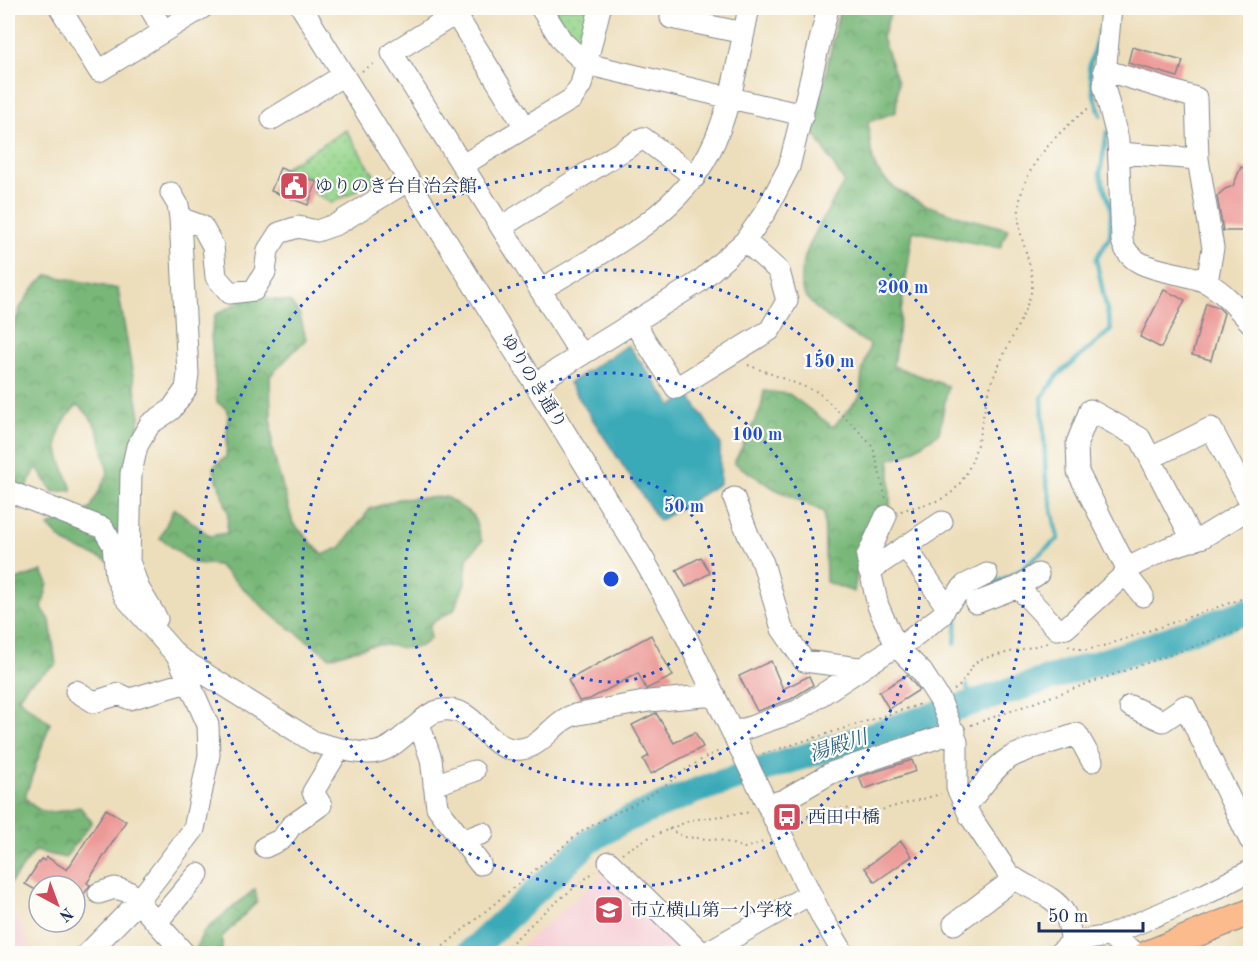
<svg xmlns="http://www.w3.org/2000/svg" width="1258" height="961" font-family="'Old Standard TT','Noto Serif JP',serif">
	<style>
		.built { fill: #f6cfd6 }
		.forest { fill: url(#forest-crowns); stroke: #4a736b; stroke-width: 1.5 }
		.park { fill: url(#park-dots); stroke: #588275; stroke-width: 1.5 }
		.water { fill: #3baab8; stroke: #2b6c8b; stroke-width: 1.5 }
		.lines { fill: none; stroke-linecap: round; stroke-linejoin: round }
		.stream { stroke: #3baab8; stroke-width: 4.5 }
		.river { stroke: #3baab8; stroke-width: 26 }
		.building { fill: #ec9896 }
		.minor-casing { stroke: #84868c; stroke-width: 23 }
		.major-casing { stroke: #84868c; stroke-width: 28 }
		.path { stroke: #84868c; stroke-width: 2; stroke-dasharray: 1.5 4.5; stroke-linecap: butt }
		.minor { stroke: #fff; stroke-width: 21 }
		.major { stroke: #fbbb8d; stroke-width: 26 }
		.minor-bridge-casing { stroke: #84868c; stroke-width: 23; stroke-linecap: butt }
		.minor-bridge { stroke: #fff; stroke-width: 21 }
		.ring { fill: none; stroke: #1d4ed8; stroke-width: 3; stroke-dasharray: 3 6 }
		.labels { text-anchor: middle; stroke-width: 4.5; stroke-linejoin: round; paint-order: stroke }
		.poi-label { font-size: 18px; fill: #1b2f5e; stroke: #fdfcf7; text-anchor: start }
		.street-label { font-size: 18px; fill: #1b2f5e; stroke: #fdfcf7 }
		.water-label { font-size: 20px; font-style: italic; fill: #286082; stroke: #fdfcf7 }
		.centre { fill: #1d4ed8; stroke: #fdfcf7; stroke-width: 3 }
		.ring-label { font-size: 18px; text-anchor: middle; font-weight: bold; fill: #1d4ed8; stroke: #fdfcf7; stroke-width: 4.5; stroke-linejoin: round; paint-order: stroke }
	</style>
	<defs>
		<pattern id="forest-crowns" width="20" height="18" patternUnits="userSpaceOnUse" patternTransform="scale(1.5)"><rect width="20" height="18" fill="#78b778"/><path d="M2 6a3 3 0 1 1 6 0M12 15a3 3 0 1 1 6 0" fill="none" stroke="#629566"/></pattern>
		<pattern id="park-dots" width="8" height="8" patternUnits="userSpaceOnUse" patternTransform="scale(1.5)"><rect width="8" height="8" fill="#96d68c"/><path d="M2 2h.1M6 6h.1" fill="none" stroke="#81b87b" stroke-width="1.8" stroke-linecap="round"/></pattern>
	</defs>
	<rect width="100%" height="100%" fill="#fdfcf7"/>
	<filter id="ink" filterUnits="userSpaceOnUse"><feTurbulence type="fractalNoise" baseFrequency=".0167" numOctaves="2"/><feDisplacementMap in="SourceGraphic" scale="12" xChannelSelector="R" yChannelSelector="G"/><feConvolveMatrix kernelMatrix="1 2 1 2 8 2 1 2 1" color-interpolation-filters="sRGB"/></filter>
	<filter id="wash" filterUnits="userSpaceOnUse"><feTurbulence type="fractalNoise" baseFrequency=".008" numOctaves="4" result="noise"/><feDisplacementMap in="SourceGraphic" scale="24" xChannelSelector="R" yChannelSelector="G"/><feGaussianBlur stdDeviation="1.35" result="paint"/><feColorMatrix in="noise" values="0 0 0 0 0 0 0 0 0 0 0 0 0 0 0 0 0 1.4 0 .05"/><feComposite in="paint" operator="in"/></filter>
	<g filter="url(#wash)">
		<rect width="100%" height="100%" fill="#eddebb"/>
		<path class="built" d="M613,867L696,954H512Z
			M8,897L15,915L33,953H8Z"/>
		<path class="forest" d="M840,8H892L882,38L898,82L896,112L868,122C870,135 870,157 876,168C899,206 967,217 1008,229L1000,248L913,231L893,366L948,386L939,433L907,454L890,459V508L860,556L854,592L826,582L824,512L775,489L734,463L761,408L764,391L789,394L833,427L860,396L862,373L870,345C852,334 808,309 802,289C793,261 830,208 844,182L813,131Z
			M48,275L118,289L140,417L125,490L140,540L125,568L66,544L48,526L90,509L108,473C102,447 101,421 77,405C46,439 58,451 72,490L53,492L37,467L27,486L8,500V344L20,308L34,287Z
			M250,296L290,302L300,315L306,339L270,376L272,449L293,523L323,555L341,547L370,509L399,499L446,497L473,515L482,541L467,558L465,583L454,610L430,624V639C413,657 396,643 376,645C361,647 345,654 330,657L273,616L218,565L193,563L160,538L174,508L210,536L227,533L228,512L213,467L226,457L228,410L217,402L211,336L215,315Z
			M42,571L48,583L42,608L50,620L56,665L28,684L18,698L50,723L25,797C42,820 56,811 80,807L92,822L65,858L35,851L8,886V586L13,581Z
			M255,889L257,902L222,937V953L194,954L203,932Z"/>
		<path class="park" d="M553,8H594L585,46H579Z
			M346,130L377,180L332,203L314,193L318,181L284,168Z"/>
		<path class="water" d="M628,345L672,406L689,395L720,443V483L659,521L569,383Z"/>
		<g class="lines">
			<path class="stream" d="M1099,31L1089,68L1095,99L1101,115
				M955,643L958,609L970,594L1016,573L1058,539L1046,479L1042,397L1058,375L1111,330L1096,259L1110,236L1111,208L1100,174L1107,132
				M967,686L970,703"/>
			<path class="river" d="M468,954L591,840L621,822L698,790L1132,652L1250,610"/>
		</g>
		<g id="blocks">
			<path class="building" d="M1132,47L1183,61L1178,77L1128,63Z
				M1241,167L1251,171V231H1223L1217,196L1225,189L1233,186Z
				M280,168L317,182L308,205L271,191Z
				M1164,290L1185,300L1161,348L1140,337Z
				M1206,303L1218,307L1224,313L1211,360L1192,355Z
				M701,557L710,573L686,587L676,570Z
				M651,635L673,676L646,689L638,673L590,699L579,701L568,680Z
				M771,661L783,689L809,676L813,685L791,699L757,711L739,676Z
				M907,675L919,690L889,709L879,692Z
				M656,713L674,743L695,732L703,747L651,774L643,759L649,756L632,725Z
				M912,760L916,771L864,789L859,777Z
				M106,809L126,821L87,883L90,885L75,908V886H39V892L25,884L41,859L45,861L47,857L67,870Z
				M901,841L912,856L875,882L865,868Z"/>
		</g>
	</g>
	<g filter="url(#ink)">
		<use href="#blocks" fill-opacity="0" stroke="#84868c" stroke-width="1.5"/>
		<g class="lines">
			<g class="minor-casing">
				<path id="minor" d="M60,8L99,71L202,8
					M150,8L163,30
					M302,8L644,560L684,632L774,819
					M465,8L392,53L581,355
					M541,8L562,41L586,64L803,115
					M674,8L671,18L744,33
					M1111,8L1104,86L1118,140L1122,240C1130,276 1183,268 1209,284C1225,293 1238,309 1250,322
					M455,13L525,127
					M1104,70L1196,98L1198,159L1213,248L1207,282
					M272,119L344,75
					M1119,153L1198,159
					M463,165L572,99L581,85L600,8
					M180,218L202,226L213,246L216,277L230,293L254,290L265,272L268,250L279,233L298,227L317,231L337,224L409,180
					M501,227L643,138L695,177
					M540,290C600,253 675,219 709,153C731,112 739,53 749,8
					M634,323L676,388L770,330L787,301L779,271L745,241
					M536,383L699,282L745,241L766,211L789,167L828,8
					M1151,458L1211,428L1250,502
					M8,491L103,528L113,545L116,576L125,597L178,657L314,742C330,746 361,756 377,752C392,749 404,735 416,726C424,719 431,711 443,710C477,705 487,754 521,749C543,747 553,721 574,715L649,701L715,695
					M734,498L749,537L763,563L782,629L804,661L859,668
					M886,516L867,557L878,606L896,646L922,672L940,700L957,742V788L970,816L1008,873C1024,889 1053,892 1065,914C1069,922 1070,933 1072,942L1058,954
					M906,547L946,606
					M869,571L942,522
					M1128,571L1078,472L1077,443L1090,410L1140,438L1193,541
					M1125,573L1143,596
					M1018,587L1057,629L1066,628L1136,564L1168,548L1203,537L1250,508
					M976,603L1018,587L1038,574
					M157,619L139,589L129,561L131,473L137,446L150,424L171,410L186,389L188,374L180,218L178,205L171,193
					M899,648L942,615L946,606L965,585L987,574
					M76,691L94,702L119,694L130,699L191,681
					M1130,706L1163,721L1185,706L1250,840
					M419,724L431,759L437,807L480,864
					M733,733L797,711L896,646
					M434,785L474,771
					M767,805L784,800L831,773L955,732
					M966,805C980,791 994,766 1011,757C1030,747 1056,742 1077,734L1092,761
					M462,841L483,833
					M785,842L823,919L844,954
					M265,847L282,839L291,826L321,805L313,792L339,749
					M609,862L703,954
					M99,893L115,888L129,892L185,954
					M157,922L198,874
					M954,924L1014,879
					M1108,936L1138,954
					M1072,942L1108,936L1206,894L1250,871
					M87,954L138,902L194,829L209,755L208,725L178,657
					M704,954L810,894"/>
			</g>
			<g class="major-casing">
				<path id="major" d="M1147,954L1250,912"/>
			</g>
			<path class="path" d="M362,71L377,62
				M748,365L818,392L855,427L873,447L886,499
				M901,511C917,505 938,504 951,493C982,465 979,415 993,379C1002,354 1029,310 1032,287C1034,270 1023,247 1020,229C1011,176 1053,136 1091,106
				M1068,646L1086,650L1107,645L1250,596
				M954,690C967,683 967,666 981,659L1048,643
				M971,725C1064,692 1157,659 1250,627
				M763,754L921,704
				M797,825L814,814L833,808L881,810L941,794
				M669,829L684,837L720,840L745,848L766,841
				M622,853L648,838L691,820L752,812
				M434,954L577,835C602,818 630,808 655,792C678,777 695,760 722,750
				M500,954L545,911L595,871"/>
			<use href="#minor" class="minor"/>
			<use href="#major" class="major"/>
			<g class="minor-bridge-casing">
				<path id="minor-bridge" d="M774,819L785,842"/>
			</g>
			<use href="#minor-bridge" class="minor-bridge"/>
		</g>
	</g>
	<g class="ring">
		<circle cx="611" cy="579" r="103"/>
		<circle cx="611" cy="579" r="206"/>
		<circle cx="611" cy="579" r="309"/>
		<path d="M436 953A413 413 0 1 1 786 953"/>
	</g>
	<defs>
		<g id="civic-square" transform="scale(1.5)"><rect x="-9" y="-9" width="18" height="18" rx="4" fill="#d1495b" stroke="#fdfcf7"/><path d="M-.6-6.5H3V-4.5H.6V-3L4-1V1h2V6H-6V1h2V-1L-.6-3ZM-1.2 2.5V6h2.4V2.5Z" fill="#fff"/></g>
		<g id="bus-square" transform="scale(1.5)"><rect x="-9" y="-9" width="18" height="18" rx="4" fill="#d1495b" stroke="#fdfcf7"/><path d="M-5-6H5V4H4V6H2V4H-2V6H-4V4H-5ZM-3.5-4V0h7V-4ZM-3.5 1.2v1.5H-2V1.2ZM2 1.2v1.5H3.5V1.2Z" fill="#fff"/></g>
		<g id="school-square" transform="scale(1.5)"><rect x="-9" y="-9" width="18" height="18" rx="4" fill="#d1495b" stroke="#fdfcf7"/><path d="M0-5L7-2L0 1L-7-2ZM-4 1L0 2.5L4 1V4Q0 6-4 4Z" fill="#fff"/></g>
	</defs>
	<g fill-rule="evenodd">
		<use href="#civic-square" x="294" y="186"/>
		<use href="#bus-square" x="787" y="817"/>
		<use href="#school-square" x="609" y="910"/>
	</g>
	<g class="labels">
		<g class="poi-label">
			<text x="315" y="192">ゆりのき台自治会館</text>
			<text x="808" y="823">西田中橋</text>
			<text x="630" y="916">市立横山第一小学校</text>
		</g>
		<g class="street-label">
			<text transform="translate(534 381) rotate(58)" y="6">ゆりのき通り</text>
		</g>
		<g class="water-label">
			<text transform="translate(838 745) rotate(-18)" y="7">湯殿川</text>
		</g>
	</g>
	<circle cx="611" cy="579" r="9" class="centre"/>
	<g class="ring-label">
		<text x="903" y="293">200 m</text>
		<text x="829" y="367">150 m</text>
		<text x="757" y="440">100 m</text>
		<text x="684" y="512">50 m</text>
	</g>
	<rect width="1258" height="961" fill="none" stroke="#fdfcf7" stroke-width="30"/>
	<g transform="translate(57 904) rotate(139)"><circle r="28" fill="#fdfcf7" stroke="#a3aaba" stroke-width="1.5"/>
	<path d="M0-4.5L10 22L0 15L-10 22Z" fill="#d1495b"/>
	<text y="-9" font-size="16" font-weight="bold" text-anchor="middle" fill="#1b2f5e">N</text>
	</g>
	<path d="M1039 922v9h104v-9" fill="none" stroke="#1b2f5e" stroke-width="3"/>
	<text x="1048" y="922" font-size="18" fill="#1b2f5e" stroke="#fdfcf7" stroke-width="4.5" paint-order="stroke">50 m</text>
</svg>
